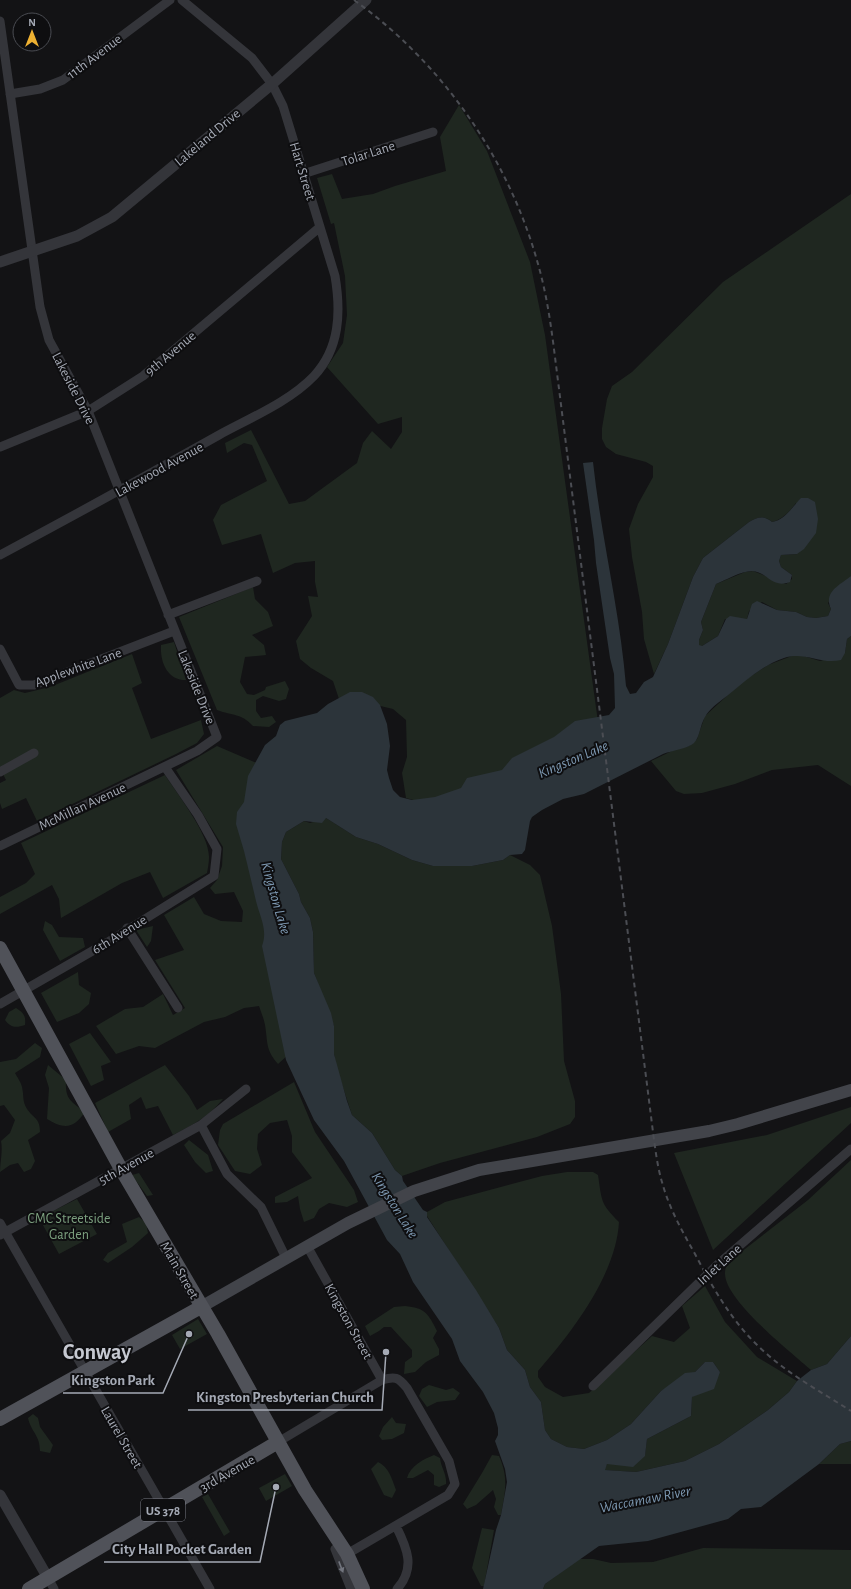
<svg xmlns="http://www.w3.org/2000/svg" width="851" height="1589" font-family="'Alegreya Sans',sans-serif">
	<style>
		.green { fill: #1f2720 }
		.water { fill: #2c343a }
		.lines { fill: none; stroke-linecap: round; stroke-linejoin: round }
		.minor { stroke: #34353a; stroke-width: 9 }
		.tertiary { stroke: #34353a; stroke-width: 11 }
		.secondary { stroke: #42444a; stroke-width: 12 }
		.primary { stroke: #505259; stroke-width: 14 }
		.rail { stroke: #4b4d53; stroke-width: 2; stroke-dasharray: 5 4; stroke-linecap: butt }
		.oneway { fill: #72757e }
		.labels { text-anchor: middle; stroke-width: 4; stroke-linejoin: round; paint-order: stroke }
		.shield { fill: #0e0e10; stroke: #787b84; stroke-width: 1 }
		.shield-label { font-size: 13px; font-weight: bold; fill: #a5aab5 }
		.street-label { font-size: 14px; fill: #a5aab5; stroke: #0e0e10 }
		.park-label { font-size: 14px; fill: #7ca07f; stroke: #0e0e10 }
		.water-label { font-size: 15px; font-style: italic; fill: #7c97b0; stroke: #0e0e10 }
		.town-label { font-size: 22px; font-weight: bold; fill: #c6c9d1; stroke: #0e0e10 }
		.leader { fill: none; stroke: #a5aab5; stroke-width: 1.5 }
		.callout-dot { fill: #a5aab5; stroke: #0e0e10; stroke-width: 1.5 }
		.callout-label { font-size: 15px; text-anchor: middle; font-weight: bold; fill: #a5aab5; stroke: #0e0e10; stroke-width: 4; stroke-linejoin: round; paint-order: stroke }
	</style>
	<rect width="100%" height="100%" fill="#131315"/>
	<path class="green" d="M459,105L487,151L530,262L545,335L598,722L553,748L428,804L406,798L402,773L407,757L406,720L393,709L368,703L339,699L333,681L311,668L300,659L296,641L312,616L308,596L318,597L315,582V561L295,563L273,573L261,534L222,545L213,520L221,505L267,481L252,445L244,443L227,453L225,443L251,430L289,504L305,501L357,463L363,443L372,431L391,449L402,432V417L378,424L327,367L343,343L347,315L345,276L334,223L331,224L317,178L332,174L342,199L373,194L395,186L446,171L440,137Z
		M851,194V576L828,603L831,609L828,616L816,618L807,617L796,612L777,610L762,602L749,611L747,619H725L718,636L702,646H699V640L703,630L701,622L716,584L745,572L753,571L786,584L792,579V575L781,567L779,561L781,555L797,554L796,503C790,511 782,520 772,522C764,515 757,517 749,522L703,558L693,577L668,644L654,674L644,639L642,612L632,557L629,529L638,504L653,477V466L646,462L616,454L606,447L602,439V428L607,399L612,386L632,372L723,282Z
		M253,587L255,599L268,612L273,626L252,635L264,645L266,655L245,657L240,682L247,694L254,695L265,690L266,687L285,681L289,689L286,699L279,701L263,696L256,700V711L261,718L272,716L276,722L269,727L253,726C241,713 233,716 217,710L179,617Z
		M851,636V786L818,765L772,770L735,784L702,793L684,794L676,791L651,761L676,749L689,746L697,739L705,716L742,682L768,665L797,654L820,661L845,653L847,639Z
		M174,642L186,680C167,680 160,662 161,645Z
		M132,654L142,683L132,688L151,739L201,720L204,734L197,743L176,754L37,821L26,798L2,809L0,803V783L6,780L0,768V698L14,690L25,693L50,687Z
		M217,746L259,764L288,1055L278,1064C265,1049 268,1042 265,1025C264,1019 261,1012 259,1006L244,1008L225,1017L204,1022L155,1048L139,1046L116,1054L96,1026L125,1009L143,1007L163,994L173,1015L185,1008L155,960L184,950L164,915L194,897L204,914L221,921L242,922L243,911L234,892L215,894L210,888L217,880L222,866L223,847L176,770Z
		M165,775C178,795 209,834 209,857C209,862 208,868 207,873L163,898L150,872L122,883L61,918L59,899L52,885L0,914V897L26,883L35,874L21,843Z
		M326,818L356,837L378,844L412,860L433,866H472L503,860L510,855L530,865L540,875L552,926L561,994L564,1061L575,1101V1117L570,1124L537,1137L440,1163L402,1176L395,1170L372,1133L352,1115L337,1069L334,1054V1026L314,973L313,932L310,918L301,902L299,894L281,859L282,842L286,832L304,821L310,823Z
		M45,921L52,925L59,937L83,938L85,947L60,961L43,930Z
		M153,926L151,941L147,947L136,930Z
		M78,972L79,985L91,993L89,1004L79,1013L57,1022L41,993Z
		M16,1008C24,1013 26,1016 25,1025C16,1028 11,1028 5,1020L9,1012Z
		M90,1033L111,1062L101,1066L104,1080L91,1086L69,1044Z
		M35,1043L42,1048L40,1057L15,1073C17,1077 21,1082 22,1087C24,1095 22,1101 27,1109C34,1119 40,1118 40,1132L28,1140L35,1161L31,1169L24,1172L18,1163L10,1165L0,1172C0,1162 3,1151 1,1141L10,1133L15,1120L4,1105L0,1106V1062L16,1059Z
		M48,1065L66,1080C65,1099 70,1101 85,1112C74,1128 65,1130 47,1119L49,1088L45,1075Z
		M165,1065L189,1096L197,1110L210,1101L223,1099C209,1116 193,1125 173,1135L158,1106L146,1109L141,1097L129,1105L131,1119L108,1132L95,1103Z
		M294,1082L315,1132L354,1190L358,1202L347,1207L329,1203L319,1209L314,1218L304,1222L300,1209L298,1196L287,1202L275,1203V1197L312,1178L292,1152V1136L287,1120L270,1123L258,1134L257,1149L262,1165L250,1174L235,1171L218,1145L220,1130L223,1124Z
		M851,1107V1123L713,1250L674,1153L767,1135Z
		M189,1140L208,1155L213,1171L206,1173L195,1162L184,1145Z
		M851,1160V1336L827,1364L811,1370C791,1352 724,1300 725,1273C725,1270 726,1266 727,1263L808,1200Z
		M567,1172H593L598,1175C602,1201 600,1203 619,1222C616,1275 572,1332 538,1371V1377L545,1387L563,1397L589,1393L652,1336L674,1342L690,1328L682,1306L705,1286L725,1322L757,1357L797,1381L789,1392L768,1410L719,1444L685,1461L636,1472L604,1470L607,1464L645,1455L647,1439L691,1416L692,1397L720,1372L713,1362H705L695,1372L661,1391L631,1424L607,1440L584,1449L567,1447L551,1439L545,1430L541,1402L530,1387L525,1370L507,1350L499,1328L427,1216V1212L445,1202L542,1176Z
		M139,1173L153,1195L147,1196L132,1175Z
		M77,1199L97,1234L59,1254L39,1218Z
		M139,1217L146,1223L148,1233L132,1247L108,1263L103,1260L108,1253L127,1242L122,1224Z
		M405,1306C425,1308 428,1313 437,1331L433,1338L439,1349V1355L426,1362L415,1372L404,1374L405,1362L412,1357V1350L391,1327H384L379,1331L370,1336L365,1326L394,1307Z
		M198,1319L207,1334L180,1349L172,1335Z
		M429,1385L446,1390L453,1388L460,1393L455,1400L437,1402L427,1407L419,1396L422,1389Z
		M33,1414L38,1418L40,1427L53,1445L50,1453L40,1451C40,1435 31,1432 28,1418Z
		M392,1417L396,1423L406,1424L404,1433L392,1439L382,1440L379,1436L383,1427Z
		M851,1441V1464H819L840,1444Z
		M434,1455L440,1458C441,1468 447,1474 446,1484L439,1487L434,1485V1475L428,1470L413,1478H407C410,1466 424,1459 434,1455Z
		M492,1455L499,1456C509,1478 505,1492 501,1515H498L494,1507L496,1499L493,1490L476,1505L467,1509L463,1504L482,1473Z
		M378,1462C389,1467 392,1479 396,1490L392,1498L384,1495L371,1469Z
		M285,1474L292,1486L266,1501L259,1488Z
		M208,1494L230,1532L224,1536L202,1497Z
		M482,1528L494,1530L484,1586H481L472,1568Z
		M703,1548L851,1550V1589H543L545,1584L579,1559H593L611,1563L653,1562Z"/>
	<path class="water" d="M593,462C601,537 620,611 626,686L630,694L636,693L644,682L653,677L668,644L693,577L703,558L749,522C757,517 764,515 772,522C785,520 792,507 801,498H808L815,502L818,519L816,533L804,549L797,554L781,555L779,561L781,567L792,575L790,582C771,589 768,572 752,571C741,571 726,580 716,584L701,622L703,630L699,640V645L702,646L718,636L726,619L730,616L747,619L752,604L757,601L777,610L796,612L807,617L816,618L828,616L831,609C823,592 840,585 851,576V636L847,639L845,653L841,660C821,665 804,651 784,658C761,666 745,681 727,696C719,702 709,709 705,717C700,725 700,737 694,743C689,748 671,751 663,754L584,794L563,799L542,810L532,817L530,821L525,850L522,854L510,855L503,860L472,866H433L412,860L378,844L356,837L326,818L322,823L304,821L286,832L282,842L281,859L299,894L301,902L310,918L313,932L314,973L331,1013L334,1026V1054L347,1101L352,1115L372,1133L395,1170L402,1176L403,1181L423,1210L427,1212V1217L476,1290L499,1328L507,1350L525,1370L530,1387L541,1402L545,1430L551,1439L567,1447L584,1449L607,1440L631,1424L661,1391L685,1373L695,1372L705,1362H713L720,1372L714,1389L692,1397L691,1416L647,1439L645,1456L633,1467L607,1464L605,1470L636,1472L685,1461L719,1444L768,1410L789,1392L797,1381L811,1370L827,1364L851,1336V1441L840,1444L819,1464L761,1507L741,1509L728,1519L648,1541L599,1546L545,1584L543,1589H483L496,1530L501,1515L507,1482L505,1469L495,1441L498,1435V1428L494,1413L483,1392L460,1361L452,1339L413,1282L400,1254L387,1240L344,1161L314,1120L286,1060L262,946C268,930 260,917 256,901C252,884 248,867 244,851L236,824L237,812L244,802L248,776L265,745L276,736L280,725L285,721L317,713L328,704L350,692H362L373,697L380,705L387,724L390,746L387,770L389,778L393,790L400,797L412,800L435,797L461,788L467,778L502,770L512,758L554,737L575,721L609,715L615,708L614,674L610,658L596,563L594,540L583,463Z"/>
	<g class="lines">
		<path class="minor" d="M0,21L40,307L49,340L88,411L217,737L197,751L0,846
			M10,94L40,89L63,80L170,0
			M303,174L433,132
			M0,447L88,411L143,376L320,227
			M0,555C73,516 146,476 219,435C250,418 289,402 314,376C340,348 341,312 335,276L283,106L272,84L252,58L182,0
			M168,615L257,581
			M0,649L19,685H34L174,631
			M0,772L34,753
			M127,928L178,1008
			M0,1004L108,942L214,876L217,849L198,815L165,767
			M201,1125L227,1174L261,1207L286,1258
			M0,1223L210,1589
			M0,1235L201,1125L246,1089
			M307,1246L382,1380
			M593,1386L716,1266L851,1149
			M278,1442L382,1380C395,1376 398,1377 407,1388L449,1461L455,1484L448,1495L347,1554
			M396,1526C407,1548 416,1568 397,1589
			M341,1545L335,1549L351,1589
			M48,1578L54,1589"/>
		<path class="tertiary" d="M0,262L77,236L112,217L272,84L366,0
			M0,1495L48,1578"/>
		<path class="secondary" d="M201,1307L348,1223L414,1191L479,1170L709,1131L738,1124L851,1090"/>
		<path class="primary" d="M0,948L121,1169L218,1334L305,1490L347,1554L363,1589
			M0,1419L201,1307
			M29,1589L278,1442"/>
		<path class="rail" d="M354,0C443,64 509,159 538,264C549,302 553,342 558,381L654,1140C656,1154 658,1169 662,1182C669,1208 682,1231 695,1254C715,1292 735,1327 768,1355C793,1377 823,1393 851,1411"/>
	</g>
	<defs><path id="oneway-solid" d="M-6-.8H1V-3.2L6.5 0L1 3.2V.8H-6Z"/></defs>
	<use class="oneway" href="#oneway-solid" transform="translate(341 1567) rotate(69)"/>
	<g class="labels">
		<rect class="shield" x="141" y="1499" width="44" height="22" rx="3"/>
		<g class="shield-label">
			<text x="163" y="1515">US 378</text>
		</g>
		<g class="street-label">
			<text transform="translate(94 56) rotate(-37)" y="5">11th Avenue</text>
			<text transform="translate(207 137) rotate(-40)" y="5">Lakeland Drive</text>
			<text transform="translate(368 153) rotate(-18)" y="5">Tolar Lane</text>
			<text transform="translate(303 171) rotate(73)" y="5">Hart Street</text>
			<text transform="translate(170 353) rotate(-40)" y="5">9th Avenue</text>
			<text transform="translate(74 388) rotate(63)" y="5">Lakeside Drive</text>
			<text transform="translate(159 469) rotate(-29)" y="5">Lakewood Avenue</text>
			<text transform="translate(78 667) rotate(-20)" y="5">Applewhite Lane</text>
			<text transform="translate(197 687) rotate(68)" y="5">Lakeside Drive</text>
			<text transform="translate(82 806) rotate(-25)" y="5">McMillan Avenue</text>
			<text transform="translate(119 934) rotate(-32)" y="5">6th Avenue</text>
			<text transform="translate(126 1166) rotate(-29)" y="5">5th Avenue</text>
			<text transform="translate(719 1264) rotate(-42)" y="5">Inlet Lane</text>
			<text transform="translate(180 1270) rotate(60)" y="5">Main Street</text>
			<text transform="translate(349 1321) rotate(61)" y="5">Kingston Street</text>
			<text transform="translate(122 1437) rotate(60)" y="5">Laurel Street</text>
			<text transform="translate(227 1473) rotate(-30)" y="5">3rd Avenue</text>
		</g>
		<g class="park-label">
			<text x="69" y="1223">CMC Streetside<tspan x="69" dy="16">Garden</tspan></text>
		</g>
		<g class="water-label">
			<text transform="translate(573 759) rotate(-23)" y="5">Kingston Lake</text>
			<text transform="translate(276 898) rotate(74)" y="5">Kingston Lake</text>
			<text transform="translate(395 1205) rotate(58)" y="5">Kingston Lake</text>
			<text transform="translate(645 1499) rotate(-11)" y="5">Waccamaw River</text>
		</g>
		<g class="town-label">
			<text x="97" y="1359">Conway</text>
		</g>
	</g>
	<path class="leader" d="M189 1334L163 1393H63M386 1352L382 1410H188M276 1487L260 1562H104"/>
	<g class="callout-dot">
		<circle cx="189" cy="1334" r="4"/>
		<circle cx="386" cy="1352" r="4"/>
		<circle cx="276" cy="1487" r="4"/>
	</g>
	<g class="callout-label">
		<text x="113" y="1385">Kingston Park</text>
		<text x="285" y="1402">Kingston Presbyterian Church</text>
		<text x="182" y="1554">City Hall Pocket Garden</text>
	</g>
	<g transform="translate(32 32)"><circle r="19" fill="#0e0e10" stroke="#4a4c52"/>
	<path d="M0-3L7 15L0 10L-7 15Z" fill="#eeb132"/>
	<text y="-6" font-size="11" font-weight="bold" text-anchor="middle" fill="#a5aab5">N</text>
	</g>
</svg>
